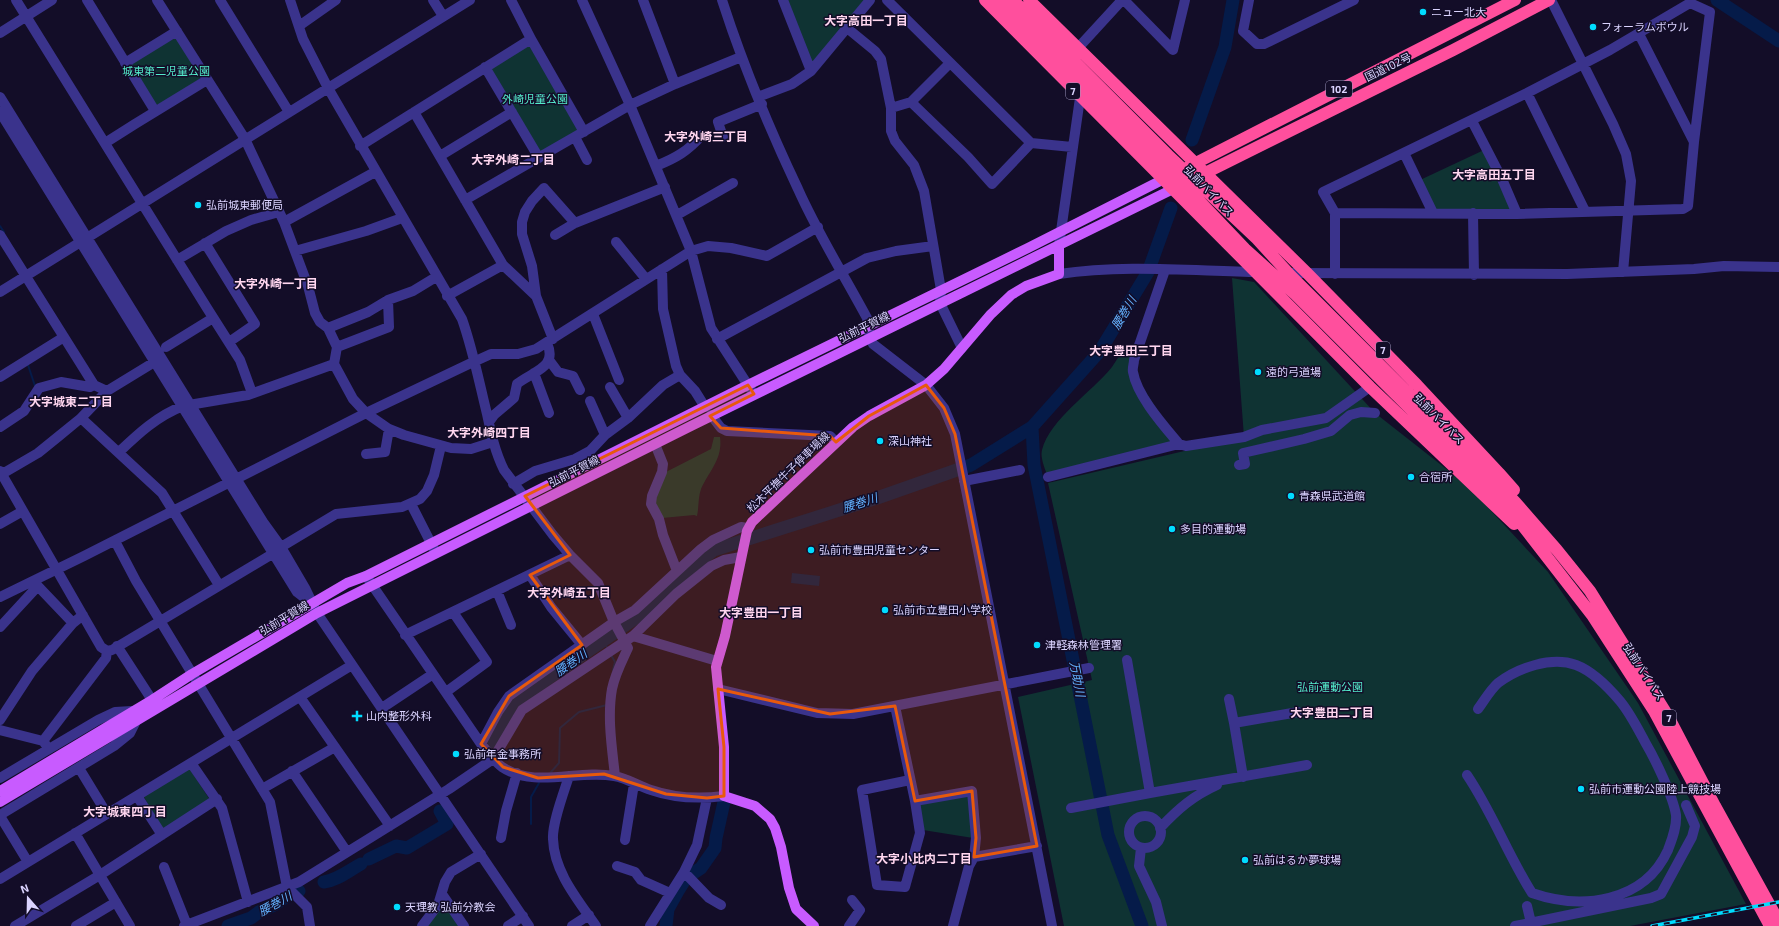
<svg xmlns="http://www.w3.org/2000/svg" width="1779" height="926" font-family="'Exo 2','Noto Sans JP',sans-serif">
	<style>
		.green { fill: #0f3333 }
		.water { fill: #051b49 }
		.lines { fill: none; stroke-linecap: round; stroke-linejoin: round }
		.stream { stroke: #051b49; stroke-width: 2 }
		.river { stroke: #051b49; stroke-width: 13 }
		.minor { stroke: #3a338c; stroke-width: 10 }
		.major { stroke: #c85bff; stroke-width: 10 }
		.highway { stroke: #ff4f9d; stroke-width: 12 }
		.rail-casing { stroke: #00dcff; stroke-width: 3.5 }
		.rail { stroke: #130d28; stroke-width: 2; stroke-dasharray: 6; stroke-linecap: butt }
		.marked { fill: #e8590c; fill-opacity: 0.2; stroke: #e8590c; stroke-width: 3; stroke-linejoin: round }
		.poi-dot { fill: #00dcff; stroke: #130d28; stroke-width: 1.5 }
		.labels { text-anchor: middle; stroke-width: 3; stroke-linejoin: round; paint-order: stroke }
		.shield { fill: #130d28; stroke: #9f98be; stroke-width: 1 }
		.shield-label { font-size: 10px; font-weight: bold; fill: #dbd4ff }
		.poi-label { font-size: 11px; fill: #dbd4ff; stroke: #130d28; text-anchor: start }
		.street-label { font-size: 11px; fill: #dbd4ff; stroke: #130d28 }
		.park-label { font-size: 11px; fill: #54ebcb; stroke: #130d28 }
		.neighbourhood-label { font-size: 12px; font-weight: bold; fill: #ffd6ef; stroke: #130d28 }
		.water-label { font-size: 12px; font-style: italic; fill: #62b1ff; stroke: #130d28 }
	</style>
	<rect width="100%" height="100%" fill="#130d28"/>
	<path class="green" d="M787,0H865L811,66Z
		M177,37L201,78L160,105L156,104L131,66L132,61Z
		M529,44L580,130L540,153L490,67Z
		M1484,150L1513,209H1434L1420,180Z
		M1232,278L1254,282L1375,413L1468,486L1548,572L1638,703L1746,904L1630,926H1064L1018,697L1092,680L1048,483L1244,437Z
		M1128,345H1134L1133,372L1179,444L1048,477C1045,469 1040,458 1042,450C1050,419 1092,392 1112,367C1117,360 1121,352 1128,345Z
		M714,437H720C723,459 709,471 701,489C698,497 699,507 697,516L694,515L662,518L655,511V496L664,473L711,449Z
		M189,768L210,800L165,829H161L143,795Z
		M970,793L973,838L923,830L918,803Z
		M441,906H447L460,926H426Z"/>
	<path class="water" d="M792,573L820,576L819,586L791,583Z"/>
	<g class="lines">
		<path class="stream" d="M0,226L4,232
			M28,365L35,386
			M603,641L608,649
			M611,655L615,662L613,670
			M551,772L559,763L560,728L579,712L607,705
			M531,824V797L539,783"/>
		<path class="river" d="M1717,0L1779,41
			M1192,140L1225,47L1233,0
			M1032,427L1034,465L1108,835L1142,926
			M491,742L513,703L643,613L665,594L686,572L714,550L877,498L971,465L1032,427L1100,351L1148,272L1171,208
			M369,859L396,846L407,848L447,824L440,811
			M324,882C338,880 348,871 361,864
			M228,926L251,918L259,912L276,904L287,896L299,891
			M666,926L668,909L678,891L686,878L701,868L715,848L716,838L724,802"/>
		<path class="minor" d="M16,0L207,308L240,360L252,393
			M87,0L155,111
			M157,0L245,139L284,222L308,286L315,313L320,322L328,328L337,347L334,364L353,399L366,413L389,429L404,435L451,448L471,449L493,442
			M220,0L289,112
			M290,0L303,39L328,88L462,319C473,350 479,382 487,414C491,433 495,452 504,470L553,535L570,555L598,583L614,622L628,648C622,661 615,674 612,689C607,717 612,748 615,776
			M433,0L443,16
			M511,0L531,39L584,132
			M582,0L630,105L691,251L711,328L753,393
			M643,0L675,84
			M722,0C743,65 769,128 798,189C818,234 844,275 867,318L870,338L873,344L926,385L944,408L955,434L1052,926
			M783,0L811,71
			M887,0L1031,143L1072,147
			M1124,0L1173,50L1185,0
			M1249,0L1243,31L1257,44H1264L1354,0
			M1551,0L1613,124L1626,154L1631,181L1623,272
			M299,26L336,0
			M847,28L875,51L881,59L891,108V131L895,141L914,165L924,191L941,290L940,303L962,348
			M0,33L52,0
			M1639,34L1694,142
			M1078,48L1122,0
			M125,63L177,31
			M485,67L539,158
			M1527,93L1585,211
			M0,97L263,522L281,547L305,588L317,613L529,926
			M758,97L792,84L811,71L870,0
			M911,102L968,157L992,184L1031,143
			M891,108L911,102L950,63
			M0,112L297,592L310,602
			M414,112L503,265L536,296
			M1472,121L1502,179L1517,214
			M575,137L587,160
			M723,137L718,122L762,104
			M105,143L135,124L207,80
			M360,146L531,39
			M1404,153L1433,213
			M440,156L512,112
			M656,166C676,158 688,151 702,135
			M465,200L630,105L675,84L741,57
			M1335,213L1517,214L1683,209L1688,206L1694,142L1710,12L1690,3L1610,50L1527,93L1323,192L1335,213V274
			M1473,213L1474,275
			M677,215L733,183
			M284,222L375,172
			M0,235L94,385L107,391
			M555,235L575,223
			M616,242L646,279
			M205,243L255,324L229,342
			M1059,245L1080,98
			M295,251L366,231L402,218
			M177,260L226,231L251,220L279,212
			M662,269L663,309L676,366L680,375L695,391L705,407
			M1165,270L1134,360C1134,364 1132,369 1133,372C1137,396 1164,426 1179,444
			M1283,273L1567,274L1694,269L1724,266L1779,267
			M1059,274C1125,264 1193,271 1259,272
			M0,292L470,0
			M447,296L503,265
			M593,314L619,380
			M328,328L368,312L388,300
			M553,339L536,296L532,266L522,234V222L525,212L532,201L544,188L575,223L665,187
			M717,339L867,258L896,251L933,246
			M166,347L213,318
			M337,347L389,327L388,300L413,291L436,277
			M549,360L558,372L573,376L580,390
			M534,373L549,413
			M0,377L64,337
			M610,387L628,418
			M590,401L605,435
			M711,415L721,428L727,431L830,436L836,442
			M81,418L162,493L219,585
			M489,422L494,415L514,398L517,384C533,371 558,368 547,343
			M0,427L24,411L39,388L61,382L90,387L94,385
			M655,444L663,464L662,472L652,496L651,504L659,519L663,535L677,571
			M119,452C138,434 157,416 183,406L248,395L334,364
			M366,454L385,452L389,429
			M1239,465L1245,464L1243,453L1304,439L1331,431L1350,415L1361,412L1375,413
			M0,471L101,647L107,651
			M2,474L38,453L59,436L81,418L107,391L161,358
			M1048,477L1179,444L1186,446L1244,437L1262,430L1326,418L1370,387
			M964,481L1020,470
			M513,484L535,471L575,459L590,451L605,435L628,418L663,385L680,375
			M411,504L436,553
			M0,524L23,511
			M115,541L136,581L270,802L287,887L307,907L310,926
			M281,547L336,514L402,507L420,499L427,491L434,475L441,446
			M530,575L551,607L582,645
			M366,576L481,744C488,752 494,761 502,767C535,789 578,769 614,776C627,778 638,786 651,790C674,798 700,799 724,796
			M33,581L73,623
			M497,591L511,625
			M0,597L84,556L366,413L469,364L491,354H518L536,349L691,251L708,246L731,248L767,256L818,227
			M0,627L37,587
			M405,635L570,555
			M633,636L717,661
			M117,646L152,700
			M107,651L112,650L274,553
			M1127,660L1150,793L1307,765
			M718,689L817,713L853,714L1089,668
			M446,692L487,662L453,612
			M300,697L390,826
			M1229,699L1234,723L1298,712
			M895,706L915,801L972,791L976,838L974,857L969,866L953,926
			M382,708L433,674
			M0,720L32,671L73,623L83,615
			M1234,723L1243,777
			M0,730L43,741L46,745
			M43,741L106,658L107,651
			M481,744L498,712L509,696L614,622L635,610L701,549L713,540L741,527L748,528
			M191,763L222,808L248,902
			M79,768L107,814
			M292,771L347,852
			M1467,775C1492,812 1508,855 1532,893C1581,910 1644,903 1668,850C1672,839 1677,827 1676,815C1673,796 1655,759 1645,742C1638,729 1630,713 1620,701C1609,688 1592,671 1576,665C1551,656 1518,668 1498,683C1490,690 1484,701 1478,709
			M569,776C564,792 552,823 553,839C554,872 578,900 596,926
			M0,778L98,720L115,712L132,711
			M910,780L862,790L877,885L905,887L920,833L915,801
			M262,789L335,747
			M137,796L162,835
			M1071,808L1150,793
			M0,815L114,746L130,733L136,721
			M0,816L28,862
			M1129 832a16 16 0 1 1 32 0a16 16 0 1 1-32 0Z
			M1160,828C1179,808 1193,796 1217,785
			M75,833L130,926
			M501,838L506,811L517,773
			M625,840L634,784
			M1141,848L1139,866L1156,902L1162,926
			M974,857L1037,846
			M617,866L635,872L641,880L670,893
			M164,867L187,925
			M684,872L709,898L721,905
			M0,879L352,665
			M442,894L464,926
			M1527,906L1531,923
			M15,926L100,875L217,799
			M76,926L116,902
			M184,926L299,882L449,789L493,759L522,710L633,636L676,594L711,566L724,560L741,557
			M422,926L438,905L445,882L451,872L481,854
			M508,926L523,916
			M572,926L589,915
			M650,926L684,872L697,845L707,798
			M849,926L860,910L852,900
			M1515,926L1651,898L1661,894L1692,837L1695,826L1686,805"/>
		<path class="major" d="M0,791L152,700L192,674L347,583L366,576L748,385L1028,248L1164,179
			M0,802L317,613L691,426L1173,189
			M814,926L796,909L789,888L781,847L775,828L770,819L755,806L724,796V747L716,667L725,636L747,531L752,522L853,427L869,416L926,385L944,369L991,314L1011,295L1026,286L1059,274V245"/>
		<path class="highway" d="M985,0L1370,387L1514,524
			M999,0L1163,163L1245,249L1295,294L1505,503L1592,615L1654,711L1770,926
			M1013,0L1168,155L1257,239L1291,276L1475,460L1516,503L1557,550L1590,591L1668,716L1715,806L1779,922
			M1029,0L1307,273L1417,385L1499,473L1514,490
			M1188,167L1515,0
			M1199,176L1453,50L1549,0"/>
		<g class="rail-casing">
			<path id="rail" d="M1652,926L1779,902"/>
		</g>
		<use href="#rail" class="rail"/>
	</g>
	<path class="marked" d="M748,385L754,394L710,416L721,428L830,436L836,442L869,416L926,385L944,408L955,434L1037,846L974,857L976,838L972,791L915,801L895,706L830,714L718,689L724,747V796L707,798L666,794L604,774L538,778L503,767L481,744L509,696L582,645L530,575L570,555L525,496Z"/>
	<g class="poi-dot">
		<circle cx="1423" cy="12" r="4"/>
		<circle cx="1593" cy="27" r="4"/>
		<circle cx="198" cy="205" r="4"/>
		<circle cx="1258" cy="372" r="4"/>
		<circle cx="880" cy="441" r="4"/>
		<circle cx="1411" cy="477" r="4"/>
		<circle cx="1291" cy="496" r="4"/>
		<circle cx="1172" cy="529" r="4"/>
		<circle cx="811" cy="550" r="4"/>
		<circle cx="885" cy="610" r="4"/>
		<circle cx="1037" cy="645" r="4"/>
		<path d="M355 710h4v4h4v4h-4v4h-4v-4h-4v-4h4z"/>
		<circle cx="456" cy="754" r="4"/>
		<circle cx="1581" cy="789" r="4"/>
		<circle cx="1245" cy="860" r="4"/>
		<circle cx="397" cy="907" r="4"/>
	</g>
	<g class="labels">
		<g class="shield">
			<rect x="1326" y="81" width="26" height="16" rx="3"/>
			<rect x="1066" y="83" width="14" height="16" rx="3"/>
			<rect x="1376" y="342" width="14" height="16" rx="3"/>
			<rect x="1662" y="710" width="14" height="16" rx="3"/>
		</g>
		<g class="shield-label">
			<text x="1339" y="93">102</text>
			<text x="1073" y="95">7</text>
			<text x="1383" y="354">7</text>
			<text x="1669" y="722">7</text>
		</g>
		<g class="poi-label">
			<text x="1431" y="16">ニュー北大</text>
			<text x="1601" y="31">フォーラムボウル</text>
			<text x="206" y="209">弘前城東郵便局</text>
			<text x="1266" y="376">遠的弓道場</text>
			<text x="888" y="445">深山神社</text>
			<text x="1419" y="481">合宿所</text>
			<text x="1299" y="500">青森県武道館</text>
			<text x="1180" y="533">多目的運動場</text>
			<text x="819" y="554">弘前市豊田児童センター</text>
			<text x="893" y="614">弘前市立豊田小学校</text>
			<text x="1045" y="649">津軽森林管理署</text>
			<text x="366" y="720">山内整形外科</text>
			<text x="464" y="758">弘前年金事務所</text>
			<text x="1589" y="793">弘前市運動公園陸上競技場</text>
			<text x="1253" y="864">弘前はるか夢球場</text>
			<text x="405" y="911">天理教 弘前分教会</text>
		</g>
		<g class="street-label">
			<text transform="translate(1388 67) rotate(-26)" y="4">国道102号</text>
			<text transform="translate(1209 191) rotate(46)" y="4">弘前バイパス</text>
			<text transform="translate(864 327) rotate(-26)" y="4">弘前平賀線</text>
			<text transform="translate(1439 419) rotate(45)" y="4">弘前バイパス</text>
			<text transform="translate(574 471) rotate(-27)" y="4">弘前平賀線</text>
			<text transform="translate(788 472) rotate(-44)" y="4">松木平撫牛子停車場線</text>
			<text transform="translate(284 618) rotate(-31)" y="4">弘前平賀線</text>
			<text transform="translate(1644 672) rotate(57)" y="4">弘前バイパス</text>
		</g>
		<g class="park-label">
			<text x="166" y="75">城東第二児童公園</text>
			<text x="535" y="103">外崎児童公園</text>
			<text x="1330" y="691">弘前運動公園</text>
		</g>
		<g class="neighbourhood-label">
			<text x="866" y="25">大字高田一丁目</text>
			<text x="706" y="141">大字外崎三丁目</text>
			<text x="513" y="164">大字外崎二丁目</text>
			<text x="1494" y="179">大字高田五丁目</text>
			<text x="276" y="288">大字外崎一丁目</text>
			<text x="1131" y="355">大字豊田三丁目</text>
			<text x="71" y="406">大字城東二丁目</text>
			<text x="489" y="437">大字外崎四丁目</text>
			<text x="569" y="597">大字外崎五丁目</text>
			<text x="761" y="617">大字豊田一丁目</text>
			<text x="1332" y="717">大字豊田二丁目</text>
			<text x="125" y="816">大字城東四丁目</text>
			<text x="924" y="863">大字小比内二丁目</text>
		</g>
		<g class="water-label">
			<text transform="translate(1124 313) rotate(-59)" y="4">腰巻川</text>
			<text transform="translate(860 503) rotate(-18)" y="4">腰巻川</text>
			<text transform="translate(571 663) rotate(-35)" y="4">腰巻川</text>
			<text transform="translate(1077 679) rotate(79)" y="4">万助川</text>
			<text transform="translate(275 904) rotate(-29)" y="4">腰巻川</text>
		</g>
	</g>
	<g transform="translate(28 898) rotate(340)" stroke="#130d28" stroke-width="3" paint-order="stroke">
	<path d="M0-3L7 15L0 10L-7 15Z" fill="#dbd4ff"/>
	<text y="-6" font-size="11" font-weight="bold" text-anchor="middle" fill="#dbd4ff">N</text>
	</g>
</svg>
